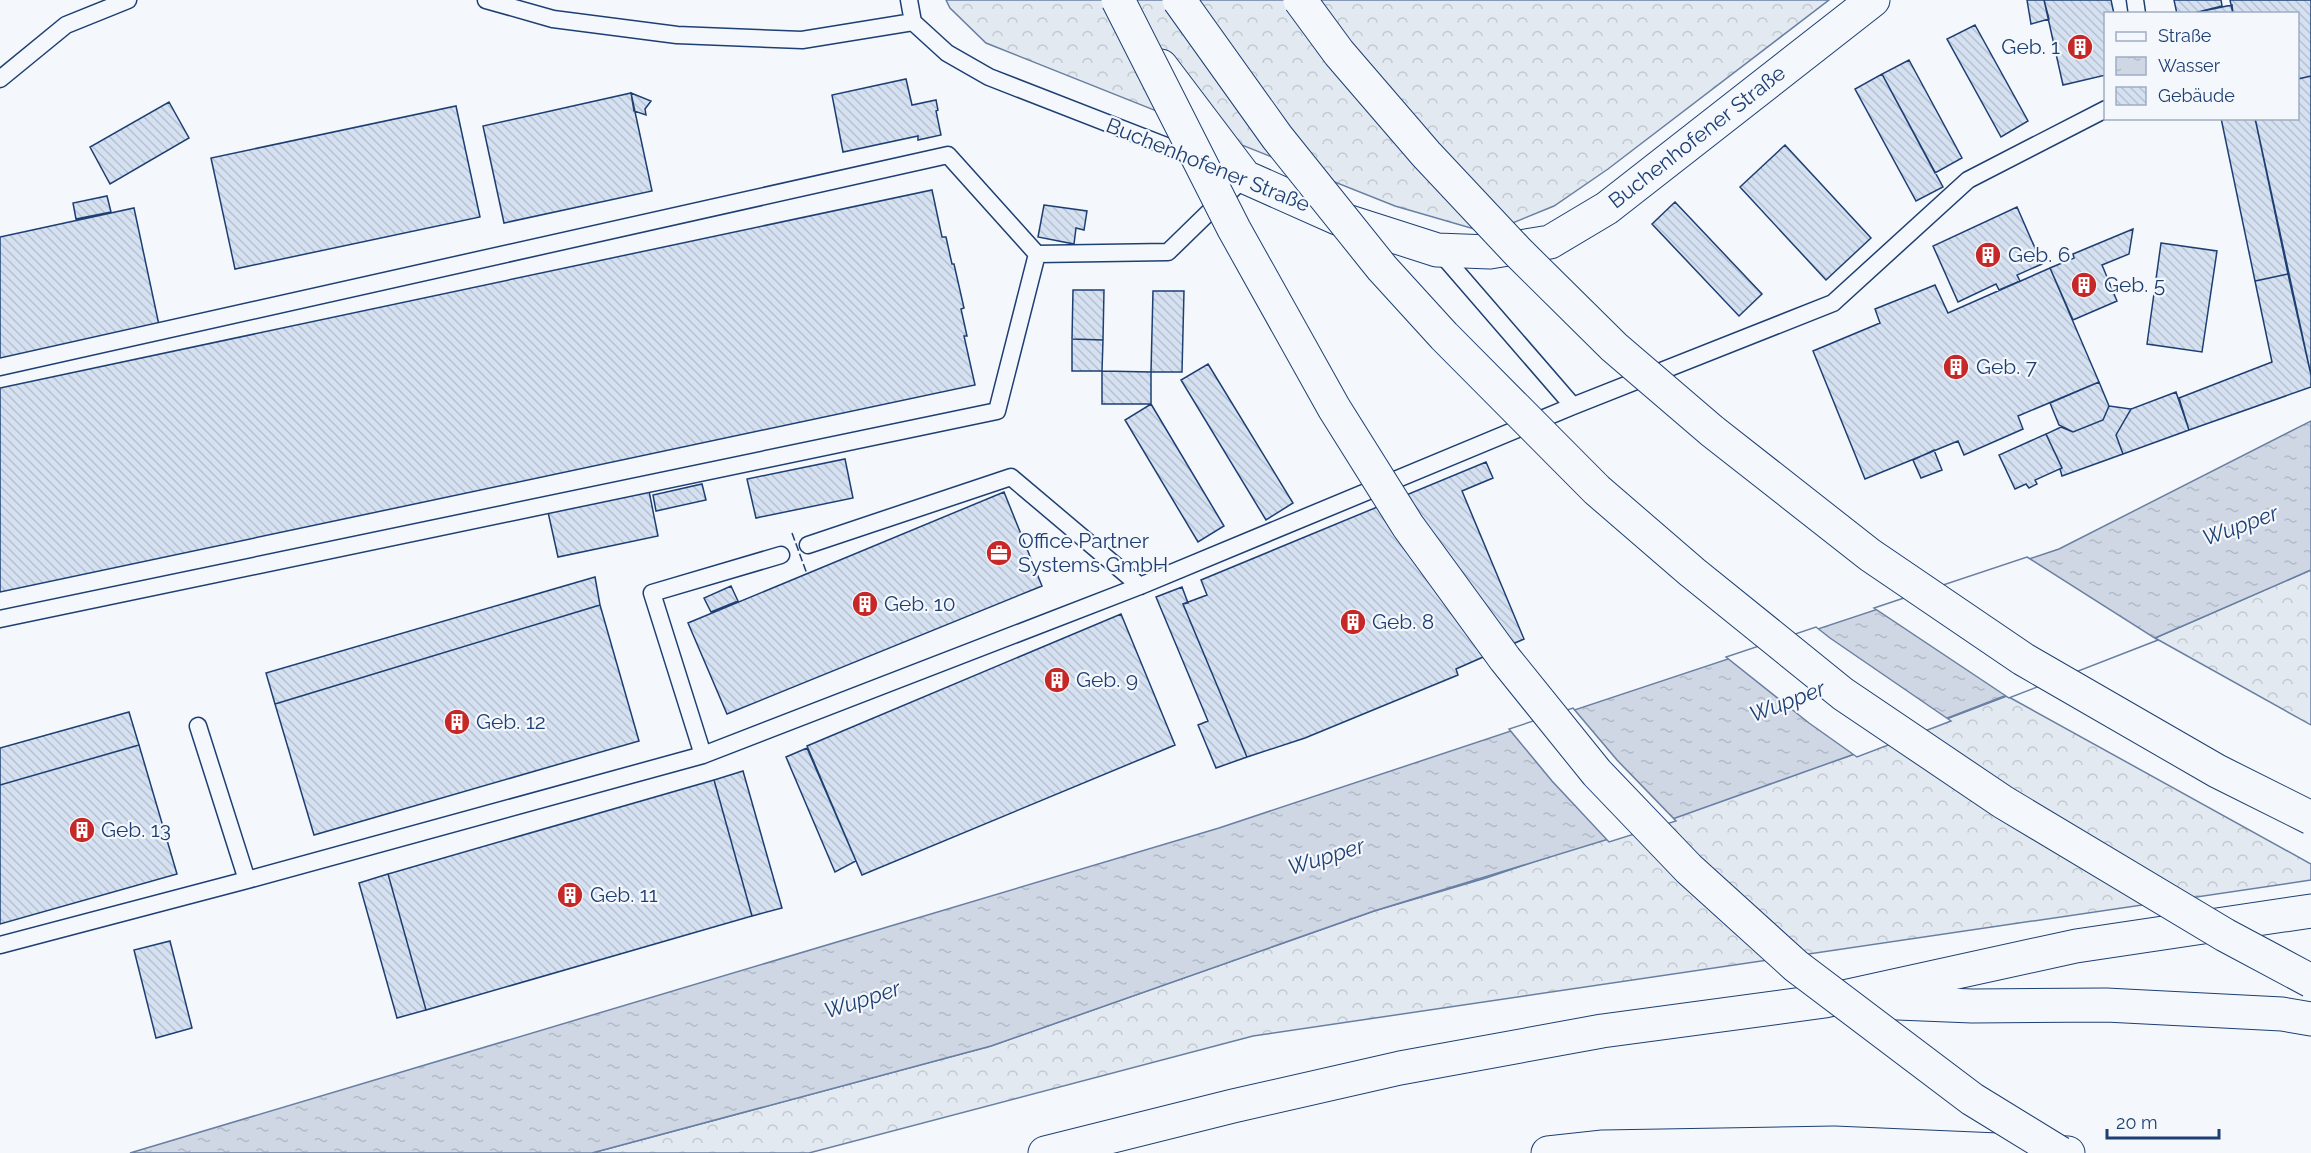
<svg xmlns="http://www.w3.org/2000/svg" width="2311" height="1153" font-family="Raleway,sans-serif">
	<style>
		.forest { fill: url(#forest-crowns); stroke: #687fa3; stroke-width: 1.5 }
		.water { fill: url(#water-ripples); stroke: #687fa3; stroke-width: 1.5 }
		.pier { fill: #f4f7fb; stroke: #687fa3; stroke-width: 1.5 }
		.building { fill: url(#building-back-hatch); stroke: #1d3f73; stroke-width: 1.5 }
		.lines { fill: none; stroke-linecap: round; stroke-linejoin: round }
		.service-casing { stroke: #1d3f73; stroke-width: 19 }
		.minor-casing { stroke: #1d3f73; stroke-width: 35 }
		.trunk-casing { stroke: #1d3f73; stroke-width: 35 }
		.service { stroke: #f4f7fb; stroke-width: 16 }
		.minor { stroke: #f4f7fb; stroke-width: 33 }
		.trunk { stroke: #f4f7fb; stroke-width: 33 }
		.motorway-bridge-casing { stroke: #1d3f73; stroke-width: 35; stroke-linecap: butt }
		.motorway-bridge { stroke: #f4f7fb; stroke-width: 33 }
		.fence { stroke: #1d3f73; stroke-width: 1.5; stroke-dasharray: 8 3; stroke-linecap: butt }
		.labels { text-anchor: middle; stroke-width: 4.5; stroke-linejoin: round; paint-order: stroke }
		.poi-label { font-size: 21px; fill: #1d3f73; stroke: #f4f7fb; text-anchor: start }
		.street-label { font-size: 21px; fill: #1d3f73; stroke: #f4f7fb }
		.water-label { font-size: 22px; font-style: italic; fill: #1d3f73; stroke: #f4f7fb }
	</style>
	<defs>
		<pattern id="forest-crowns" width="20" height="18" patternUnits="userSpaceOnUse" patternTransform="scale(1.5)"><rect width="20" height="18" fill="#e3e9f0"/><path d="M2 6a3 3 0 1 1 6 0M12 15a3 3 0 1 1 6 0" fill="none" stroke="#c2c9d1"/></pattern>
		<pattern id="water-ripples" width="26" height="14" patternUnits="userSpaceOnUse" patternTransform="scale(1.5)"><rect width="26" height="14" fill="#cfd7e4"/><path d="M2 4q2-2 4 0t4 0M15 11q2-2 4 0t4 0" fill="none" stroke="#b1bac7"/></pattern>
		<pattern id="building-back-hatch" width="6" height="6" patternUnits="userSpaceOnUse" patternTransform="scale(1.5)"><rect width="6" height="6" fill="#d5e0f0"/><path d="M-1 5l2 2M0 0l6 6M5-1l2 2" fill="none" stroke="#b6c1d1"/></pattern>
	</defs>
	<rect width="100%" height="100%" fill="#f4f7fb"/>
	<path class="forest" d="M946,0H1829L1608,169L1554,206L1488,233L1395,206L986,43L950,8Z
		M2311,570V725L2155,638Z
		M2007,696L2311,864V880L1253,1036L809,1153H592L991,1046L1374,911L1486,878L1849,756Z"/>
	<path class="water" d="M2311,421V570L2155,638L1849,756L1664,822L1374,911L991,1046L592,1153H130L1219,828L2059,549Z"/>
	<path class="pier" d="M2027,557L2158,640L2009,698L1874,608Z
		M1816,627L1830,638L1951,721L1857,757L1809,723L1726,657Z
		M1573,708L1617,760L1676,821L1609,842L1552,781L1509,729Z"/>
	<path class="building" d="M2027,0H2044L2049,19L2031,24Z
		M2044,0H2111L2114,14H2106V75L2063,85Z
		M2174,0H2221L2222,6L2190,14H2177Z
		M2230,0H2311V76L2298,79V14H2233Z
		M2232,5L2233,14H2199L2198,12Z
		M1975,25L2028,121L2001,137L1947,39Z
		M1909,60L1962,158L1935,173L1882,74Z
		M1882,74L1943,187L1916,201L1855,89Z
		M2311,76V375L2255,118H2298V79Z
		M906,79L912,105L936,100L938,110L936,111L941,135L918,140V136L843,152L832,95Z
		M631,93L652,191L504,223L483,126Z
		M631,93L651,101L645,109L646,115L634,111Z
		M169,102L189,138L110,184L90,147Z
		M456,106L480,217L235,269L211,158Z
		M2221,118H2255L2288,274L2255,281Z
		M1785,145L1871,238L1826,280L1740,187Z
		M932,190L942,237H946L952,264H954L964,308L961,309L967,336H964L975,385L0,592V388Z
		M107,196L111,212L76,219L73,203Z
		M1675,202L1762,294L1739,316L1652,224Z
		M1044,205L1087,211L1084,230L1076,228L1074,244L1038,237Z
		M2017,207L2042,264L2017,275L2020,281L1999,290L1996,284L1958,302L1933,246Z
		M134,208L159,325L0,359V237Z
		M2133,229L2129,254L2102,265L2117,301L2073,320L2050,268L2074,258L2073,254Z
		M2161,243L2217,251L2202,352L2147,344Z
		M2050,268L2099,382L2018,416L2023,429L1964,455L1958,441L1865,479L1813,351L1880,323L1875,309L1935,285L1948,313Z
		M2288,274L2311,375V387L2189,430L2179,398L2272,362L2255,281Z
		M1073,290H1104L1103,340L1072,339Z
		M1153,291H1184L1182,372H1151Z
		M1072,339L1103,340L1102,371H1072Z
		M1208,364L1293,503L1266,520L1181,380Z
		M1102,371L1151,372V404H1102Z
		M2099,382L2109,406L2103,420L2073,432L2059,425L2050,403Z
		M2176,392L2189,430L2123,454L2116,435L2131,409Z
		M1151,404L1224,526L1198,542L1125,420Z
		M2109,406L2131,409L2116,435L2123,454L2062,476L2060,469L2062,468L2046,434L2061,427L2073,432L2103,420Z
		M2046,434L2062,468L2035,480L2037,484L2029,488L2026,484L2015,489L1999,455Z
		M1934,450L1942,470L1921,478L1913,460Z
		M845,459L853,498L756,518L747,479Z
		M1486,462L1493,478L1462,491L1524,639L1456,669L1458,675L1305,738L1247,757L1183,604L1207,595L1201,580Z
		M702,484L706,500L656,511L653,495Z
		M649,491L658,536L558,557L548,512Z
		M1004,492L1042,586L727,714L688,623Z
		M595,577L600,605L275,704L266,673Z
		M731,586L738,601L711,612L704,598Z
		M1182,587L1188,603L1183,604L1247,757L1216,768L1198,725L1208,721L1156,597Z
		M600,605L639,741L314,835L275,704Z
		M1121,614L1175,745L862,875L807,746Z
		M129,712L139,745L0,785V748Z
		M139,745L177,874L0,924V785Z
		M807,748L856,861L835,872L786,757Z
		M743,771L782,908L752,916L714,780Z
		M714,780L752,916L426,1010L388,874Z
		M388,874L426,1010L397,1018L359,883Z
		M170,941L192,1028L156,1038L134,950Z"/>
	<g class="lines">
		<g class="service-casing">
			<path id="service" d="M486,0L553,19L677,35L802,40L913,22L947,53L989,77L1197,158
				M909,0L913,22
				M2135,0L2137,14
				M0,79L66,25L128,0
				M1438,250L1573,406
				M0,367L948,155L1037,254L1168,252L1245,177L1240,175
				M808,545L1011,477L1140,586
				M0,619L997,411L1037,254
				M198,726L247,880
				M703,755L652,593L781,555
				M0,945L247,880L703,755L1140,586L1573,406L1833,303L1968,180L2106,109"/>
		</g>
		<g class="minor-casing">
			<path id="minor" d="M1161,66L1245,177L1337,218L1437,250L1490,252L1550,242L1607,208L1873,0"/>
		</g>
		<g class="trunk-casing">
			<path id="trunk" d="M1873,1002L1972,1006L2106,1005L2282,1014L2311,1019
				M1045,1153L1233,1106L1400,1068L1602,1031L1825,1001L2076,946L2311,911
				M1548,1153L1603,1147L1834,1143L2068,1153"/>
		</g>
		<use href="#service" class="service"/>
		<use href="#minor" class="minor"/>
		<use href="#trunk" class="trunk"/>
		<g class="motorway-bridge-casing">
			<path id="motorway-bridge" d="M1118,0L1234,229L1334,408L1408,526L1505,659L1597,773L1689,869L1796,966L1972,1099L2060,1153
				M1179,0L1277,137L1382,268L1444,336L1597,490L1692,572L1843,694L2003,802L2225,935L2311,981
				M1300,0L1339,53L1426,154L1518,252L1614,347L1712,431L1870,555L2023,659L2217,771L2311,818"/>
		</g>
		<use href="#motorway-bridge" class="motorway-bridge"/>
		<path class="fence" d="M792,533L807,574"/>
	</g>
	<defs>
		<g id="building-disc" transform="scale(1.35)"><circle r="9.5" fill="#c62828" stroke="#f4f7fb"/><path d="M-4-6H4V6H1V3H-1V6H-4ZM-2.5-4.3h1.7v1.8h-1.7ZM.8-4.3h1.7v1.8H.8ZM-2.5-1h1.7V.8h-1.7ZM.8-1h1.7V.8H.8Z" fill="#fff"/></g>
		<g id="office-disc" transform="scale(1.35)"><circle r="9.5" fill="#c62828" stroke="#f4f7fb"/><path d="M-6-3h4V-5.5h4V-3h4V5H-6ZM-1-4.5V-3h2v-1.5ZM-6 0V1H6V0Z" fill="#fff"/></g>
	</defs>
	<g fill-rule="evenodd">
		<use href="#building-disc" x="2080" y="47"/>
		<use href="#building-disc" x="1988" y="255"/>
		<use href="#building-disc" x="2084" y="285"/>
		<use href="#building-disc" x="1956" y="367"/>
		<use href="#office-disc" x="999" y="553"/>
		<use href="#building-disc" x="865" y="604"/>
		<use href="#building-disc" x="1353" y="622"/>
		<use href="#building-disc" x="1057" y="680"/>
		<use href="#building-disc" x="457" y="722"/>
		<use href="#building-disc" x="82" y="830"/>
		<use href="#building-disc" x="570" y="895"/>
	</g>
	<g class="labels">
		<g class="poi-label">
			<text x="2060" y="54" text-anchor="end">Geb. 1</text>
			<text x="2008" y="262">Geb. 6</text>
			<text x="2104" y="292">Geb. 5</text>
			<text x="1976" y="374">Geb. 7</text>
			<text x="1018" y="548">Office Partner<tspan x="1018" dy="24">Systems GmbH</tspan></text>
			<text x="884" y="611">Geb. 10</text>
			<text x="1372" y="629">Geb. 8</text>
			<text x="1076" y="687">Geb. 9</text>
			<text x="476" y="729">Geb. 12</text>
			<text x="101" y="837">Geb. 13</text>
			<text x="590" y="902">Geb. 11</text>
		</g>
		<g class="street-label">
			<text transform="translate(1697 137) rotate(-38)" y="7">Buchenhofener Straße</text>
			<text transform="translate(1208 165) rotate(22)" y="7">Buchenhofener Straße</text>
		</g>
		<g class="water-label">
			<text transform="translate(2240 525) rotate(-20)" y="8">Wupper</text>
			<text transform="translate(1787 701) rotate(-21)" y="8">Wupper</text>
			<text transform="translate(1326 856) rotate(-17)" y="8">Wupper</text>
			<text transform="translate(862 999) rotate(-18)" y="8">Wupper</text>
		</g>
	</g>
	<rect x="2104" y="12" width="195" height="108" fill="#f4f7fb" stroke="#9eadc5" stroke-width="1.5"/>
	<rect x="2116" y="32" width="30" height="9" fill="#f4f7fb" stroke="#9eadc5" stroke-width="1.5"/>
	<text x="2158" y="42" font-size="18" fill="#1d3f73">Straße</text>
	<rect x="2116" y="57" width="30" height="18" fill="url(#water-ripples)" stroke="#9eadc5" stroke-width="1.5"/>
	<text x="2158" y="72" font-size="18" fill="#1d3f73">Wasser</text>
	<rect x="2116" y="87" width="30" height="18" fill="url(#building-back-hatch)" stroke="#9eadc5" stroke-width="1.5"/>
	<text x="2158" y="102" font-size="18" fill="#1d3f73">Gebäude</text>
	<path d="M2107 1129v9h112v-9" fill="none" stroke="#1d3f73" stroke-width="3"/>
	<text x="2116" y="1129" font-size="18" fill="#1d3f73" stroke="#f4f7fb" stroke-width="4.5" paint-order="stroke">20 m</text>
</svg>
